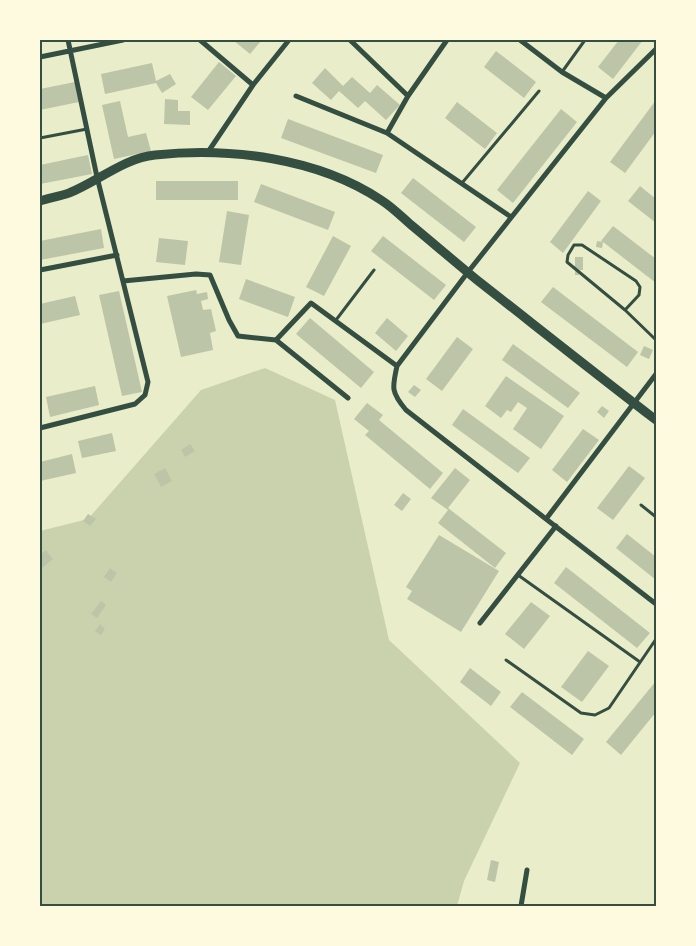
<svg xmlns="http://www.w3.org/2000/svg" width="696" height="946" font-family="'Nunito Sans',sans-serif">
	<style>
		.green { fill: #cad2ad }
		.building { fill: #bcc5a7 }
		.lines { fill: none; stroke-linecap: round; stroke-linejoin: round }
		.service { stroke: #344e41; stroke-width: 3 }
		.minor { stroke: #344e41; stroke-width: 5 }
		.secondary { stroke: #344e41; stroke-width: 9 }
		.neatline { fill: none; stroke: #344e41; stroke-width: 2 }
	</style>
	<rect width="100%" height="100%" fill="#e9edc9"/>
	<path class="green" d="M265,368L335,400L389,640L520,763L464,881L457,906H40V531L88,519L201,390Z"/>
	<path class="building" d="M233,40H262L250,54Z
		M619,40H643L613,79L598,67Z
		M496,51L536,82L524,98L484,67Z
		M219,62L236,76L208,110L191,97Z
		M152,63L156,81L170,74L176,84L162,93L156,83L105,94L101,74Z
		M325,68L343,86L352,77L370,93L377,85L400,105L386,120L365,101L358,108L339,91L331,100L312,83Z
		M75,82L79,102L40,110V89Z
		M165,99L178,100V111H190V125L164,124Z
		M656,100V131L625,173L610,162Z
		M120,101L128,137L146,133L151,151L114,159L102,105Z
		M457,102L497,133L485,149L445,118Z
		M561,109L577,122L513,203L497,190Z
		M288,119L383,155L376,173L281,138Z
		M88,155L92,174L40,184V165Z
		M413,178L476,227L464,242L401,193Z
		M156,181H238V200H156Z
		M261,184L335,212L328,230L254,202Z
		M640,186L656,199V223L628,201Z
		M588,191L601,201L563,253L550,242Z
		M227,211L249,215L241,265L219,262Z
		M613,226L656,259V283L603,242L602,248L596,247L597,241L603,242L601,241Z
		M101,229L104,248L40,260V241Z
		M333,236L351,246L324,296L306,287Z
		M383,236L446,285L434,300L371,251Z
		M159,238L188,241L185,265L156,262Z
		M575,257H583V270H579V275H575Z
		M246,279L295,297L288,317L239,299Z
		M553,287L638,352L627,367L541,302Z
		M196,290L197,294L207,292L208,299L201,301L203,310L211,309L216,331L210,333L213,350L181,357L167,296Z
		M119,291L142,392L122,396L99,295Z
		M75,296L80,315L40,324V304Z
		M310,318L374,372L361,388L296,334Z
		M387,318L408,336L396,351L375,333Z
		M457,337L473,349L442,391L426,379Z
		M513,344L580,393L568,408L502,360Z
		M644,346L653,350L649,359L640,355Z
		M506,376L564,416L541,449L513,429L527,408L518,402L511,412L507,410L501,418L485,406Z
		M414,385L421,390L415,397L408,392Z
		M95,386L99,405L50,417L46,397Z
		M367,403L383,415L379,420L443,473L430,489L365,435L369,431L354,419Z
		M602,406L609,411L604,418L597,412Z
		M463,409L530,458L518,473L452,425Z
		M583,429L599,440L567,482L552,470Z
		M112,433L116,451L82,458L78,441Z
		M190,444L195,451L185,457L181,450Z
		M72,454L76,473L40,481V462Z
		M629,466L645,478L613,520L597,508Z
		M165,468L172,481L161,487L154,474Z
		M455,468L470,480L448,508L506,553L495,568L438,523L448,510L431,498Z
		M403,493L411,499L402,511L394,505Z
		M88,514L96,519L90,526L83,521Z
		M627,534L656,557V580L616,548Z
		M439,535L499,571L461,632L407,599L412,591L406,587Z
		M46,550L53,559L42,568L40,566V555Z
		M566,567L650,633L637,648L554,583Z
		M110,568L117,573L111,582L104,577Z
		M101,601L106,605L97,618L91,614Z
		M531,602L550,616L524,649L505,634Z
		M100,624L105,629L101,635L95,631Z
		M588,651L609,666L582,702L561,687Z
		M470,668L501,692L491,706L460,682Z
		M656,681V712L621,755L606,742Z
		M522,692L584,739L572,755L510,707Z
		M491,860L499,862L495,882L487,880Z"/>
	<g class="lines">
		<path class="service" d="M562,72L585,40
			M40,138L87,129
			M462,183L539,91
			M625,310L639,295L640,287L636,281L582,245H574L568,255L567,262L625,310L656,340
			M336,320L374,270
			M641,505L656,517
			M518,575L640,662
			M506,660L581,713L595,715L609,708L656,639"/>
		<path class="minor" d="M200,40L253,85
			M350,40L408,96
			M520,40L562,72L606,98
			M656,49L606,98L468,272L397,366C392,388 391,392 406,410L546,519L656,374
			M40,57L123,40
			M296,96L387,133L511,217
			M387,133L408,96L447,40
			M208,152L253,85L289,40
			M40,270L117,255
			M123,281L196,274L210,275L229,320L238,336L276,340L348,398
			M276,340L311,303L397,366
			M40,428L135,404L145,395L148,382L97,177L68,40
			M546,519L656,604
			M480,623L556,526
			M521,906L527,870"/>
		<path class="secondary" d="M40,201C50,198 60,196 69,193C97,182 124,158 155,155C230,147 318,158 381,200C392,207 401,216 410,224C433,243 455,262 477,280C537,327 596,374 656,420"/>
	</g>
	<rect width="696" height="946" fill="none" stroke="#fefae0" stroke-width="82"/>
	<rect x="41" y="41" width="614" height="864" class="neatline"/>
</svg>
